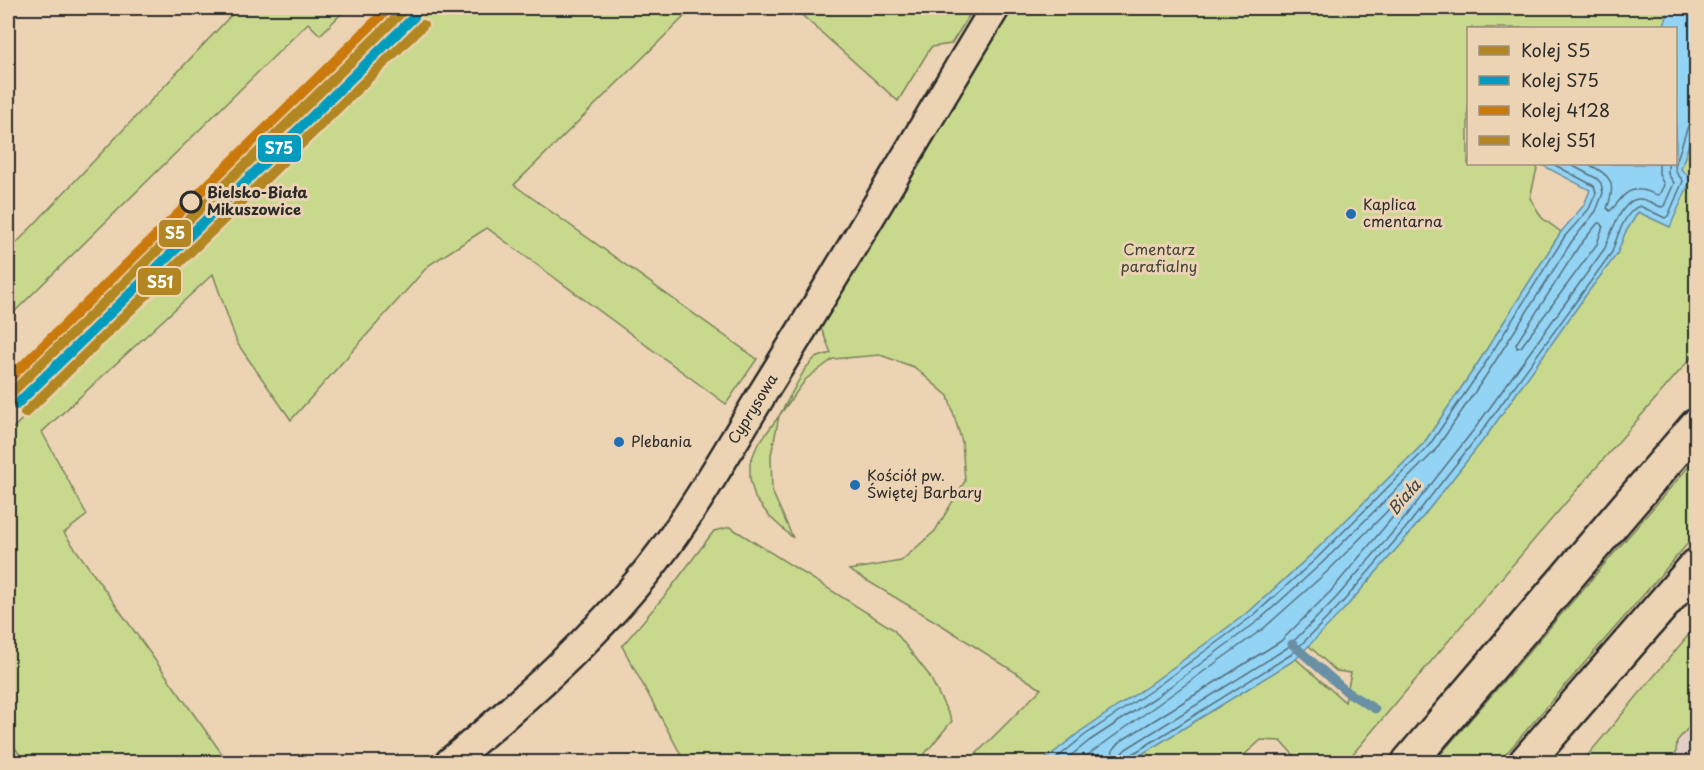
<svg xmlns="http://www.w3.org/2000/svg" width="1704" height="770" font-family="'Playpen Sans',sans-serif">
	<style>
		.built { fill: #e3cec6 }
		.green { fill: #c8d98d; stroke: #7a825c; stroke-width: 1.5 }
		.water { fill: #93d4f5; stroke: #6990a4; stroke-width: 1.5 }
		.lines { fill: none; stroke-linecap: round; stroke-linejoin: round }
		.shore { stroke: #556f7c; stroke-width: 1.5 }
		.stream { stroke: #6990a4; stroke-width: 9 }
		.minor-casing { stroke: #2b2b2b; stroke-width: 33 }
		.motorway-casing { stroke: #2b2b2b; stroke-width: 38 }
		.minor { stroke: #ebd3b3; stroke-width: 28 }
		.motorway { stroke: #ebd3b3; stroke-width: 33 }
		.rail-1-casing { stroke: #ebd3b3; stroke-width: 15 }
		.rail-2-casing { stroke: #ebd3b3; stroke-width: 15 }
		.rail-3-casing { stroke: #ebd3b3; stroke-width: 15 }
		.rail-4-casing { stroke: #ebd3b3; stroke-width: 15 }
		.rail-1 { stroke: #b28723; stroke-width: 10 }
		.rail-2 { stroke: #049cbe; stroke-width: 10 }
		.rail-3 { stroke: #ca7a0b; stroke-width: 10 }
		.rail-4 { stroke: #b28723; stroke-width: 10 }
		.stop-dot { fill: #ebd3b3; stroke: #2b2b2b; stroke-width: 3 }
		.poi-dot { fill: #1f6fb2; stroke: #ebd3b3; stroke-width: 2 }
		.labels { text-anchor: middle; stroke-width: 6; stroke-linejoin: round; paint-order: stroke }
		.stop-label { font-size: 15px; font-weight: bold; fill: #2b2b2b; stroke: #ebd3b3; text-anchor: start }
		.poi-label { font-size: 15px; fill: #2b2b2b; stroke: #ebd3b3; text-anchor: start }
		.park-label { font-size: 15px; fill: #43453a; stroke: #ebd3b3 }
		.street-label { font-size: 15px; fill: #2b2b2b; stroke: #ebd3b3 }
		.water-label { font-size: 16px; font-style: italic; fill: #3b4449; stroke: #ebd3b3 }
		.line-badge { stroke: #ebd3b3; stroke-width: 2 }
		.badge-label { font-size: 16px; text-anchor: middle; font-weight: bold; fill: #fff }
	</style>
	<rect width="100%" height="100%" fill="#ebd3b3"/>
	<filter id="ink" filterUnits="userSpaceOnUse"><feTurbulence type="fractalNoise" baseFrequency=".0167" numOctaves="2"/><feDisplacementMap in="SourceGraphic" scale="12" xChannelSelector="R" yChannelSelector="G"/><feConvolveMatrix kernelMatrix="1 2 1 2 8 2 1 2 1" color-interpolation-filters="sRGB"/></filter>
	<g filter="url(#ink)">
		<path class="built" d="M1696,719V762H1675L1677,741Z"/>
		<path class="green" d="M238,8H347L320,35L308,23L8,318V252Z
			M420,8H693L514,185L757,359L726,404L487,228L429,265L291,420L237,343L213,274L42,432L87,515L64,533L228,762H25L8,738V433L361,86L350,75Z
			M794,8H974L951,44L931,47L898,101Z
			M1013,8H1670L1663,28H1468V164H1538L1530,198L1542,218L1561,232L1476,366L1424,443L1313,553L1250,611L1148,686L1081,731L1042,762H968L1041,689L943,626L849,570L901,561L935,531L965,481L962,442L948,396L914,367L880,355L833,359L806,379L779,416L771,455L772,491L793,538L770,517L755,498L750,479V463L757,446L779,416L805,369L815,358L831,353L820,325Z
			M1696,121V352L1538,535L1346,762H1294L1297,759L1281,741L1261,740L1243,756L1241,762H1129L1296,659L1345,702L1351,673L1336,671L1308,645L1346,607L1410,533L1487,435L1588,292L1617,254L1625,233L1638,212L1670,227L1681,169Z
			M1696,458V534L1499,762H1434Z
			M730,527L893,629L929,675L952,721L918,762H685L622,646L667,593L714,531Z
			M1696,626V719L1677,741L1675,762H1582Z"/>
		<path class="water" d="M1670,8H1696V121L1681,169L1691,179L1670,227L1638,212L1625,233L1617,254L1588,292L1487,435L1410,533L1346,607L1296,659L1129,762H1042L1081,731L1148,686L1250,611L1313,553L1424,443L1476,366L1561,232L1584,205L1590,190L1540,164H1676V28H1663Z"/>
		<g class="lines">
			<path class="shore" d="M1588,164C1611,175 1617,183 1607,208L1610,211C1620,202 1624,188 1641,190C1648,190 1653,195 1659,195L1664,185L1659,174V164
				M1598,223H1601L1603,226L1597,244L1521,347L1517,348L1516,344L1579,246Z
				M1052,762L1085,735L1152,690L1254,615L1317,558L1428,447L1481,370L1565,236L1589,209L1596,193L1594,186L1553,164
				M1063,762L1089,741L1156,697L1258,621L1322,563L1434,452L1487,374L1572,241L1596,211L1603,193L1601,183L1596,178L1569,164
				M1078,762L1264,628L1329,570L1403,495H1408V499L1330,592L1281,641L1121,741L1113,750L1111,762
				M1120,762L1121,754L1126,749L1287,648L1336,598L1400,524L1476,427L1605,248C1610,235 1622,199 1639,199C1646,199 1654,204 1661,207L1664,206L1674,183L1668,174V164
				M1127,762L1131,755L1292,654L1342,603L1405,529L1482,431L1612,252C1616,239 1626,209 1640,206L1665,218L1668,216L1683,181L1676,172L1675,166L1688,126L1692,123L1696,122"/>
			<path class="stream" d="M1292,644L1347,692L1375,709"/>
			<g class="minor-casing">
				<path id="minor" d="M450,762C522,702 593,640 652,565C694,511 728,450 764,391C843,265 918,135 995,8"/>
			</g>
			<g class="motorway-casing">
				<path id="motorway" d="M1409,762L1696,426
					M1526,762L1696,566"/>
			</g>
			<use href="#minor" class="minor"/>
			<use href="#motorway" class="motorway"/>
			<g class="rail-1-casing">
				<path id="rail-1" d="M8,396L406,8"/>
			</g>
			<g class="rail-2-casing">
				<path id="rail-2" d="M16,405L414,17"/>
			</g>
			<g class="rail-3-casing">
				<path id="rail-3" d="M8,380L389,8"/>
			</g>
			<g class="rail-4-casing">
				<path id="rail-4" d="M25,413L423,25"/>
			</g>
			<use href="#rail-1" class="rail-1"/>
			<use href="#rail-2" class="rail-2"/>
			<use href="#rail-3" class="rail-3"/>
			<use href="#rail-4" class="rail-4"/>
		</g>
	</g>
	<circle class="stop-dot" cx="191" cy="202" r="10"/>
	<g class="poi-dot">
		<circle cx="1351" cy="214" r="6"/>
		<circle cx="619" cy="442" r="6"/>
		<circle cx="855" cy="485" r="6"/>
	</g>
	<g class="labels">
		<g class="stop-label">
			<text x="207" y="198">Bielsko-Biała<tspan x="207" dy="17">Mikuszowice</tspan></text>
		</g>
		<g class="poi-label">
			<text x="1363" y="210">Kaplica<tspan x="1363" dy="17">cmentarna</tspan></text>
			<text x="631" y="447">Plebania</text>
			<text x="867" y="481">Kościół pw.<tspan x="867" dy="17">Świętej Barbary</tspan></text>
		</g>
		<g class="park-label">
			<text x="1159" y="255">Cmentarz<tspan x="1159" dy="17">parafialny</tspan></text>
		</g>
		<g class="street-label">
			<text transform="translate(753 409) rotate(-58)" y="5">Cyprysowa</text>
		</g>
		<g class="water-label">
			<text transform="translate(1404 497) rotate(-49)" y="6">Biała</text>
		</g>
	</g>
	<g class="line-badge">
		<rect x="257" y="134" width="45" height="29" rx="6" fill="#049cbe"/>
		<rect x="158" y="219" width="34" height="29" rx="6" fill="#b28723"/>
		<rect x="137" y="267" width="45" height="29" rx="6" fill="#b28723"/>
	</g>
	<g class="badge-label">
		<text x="279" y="154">S75</text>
		<text x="175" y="239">S5</text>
		<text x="160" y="288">S51</text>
	</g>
	<rect width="1704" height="770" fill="none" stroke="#ebd3b3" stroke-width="30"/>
	<rect x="15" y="15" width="1674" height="740" fill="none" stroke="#2b2b2b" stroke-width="2" filter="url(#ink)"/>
	<rect x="1467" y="27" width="210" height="138" fill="#ebd3b3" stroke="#9e907d" stroke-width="1.5"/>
	<rect x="1479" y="46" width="30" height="9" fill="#b28723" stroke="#9e907d" stroke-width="1.5"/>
	<text x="1521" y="57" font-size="18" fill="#2b2b2b">Kolej S5</text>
	<rect x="1479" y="76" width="30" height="9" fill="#049cbe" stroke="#9e907d" stroke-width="1.5"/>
	<text x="1521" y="87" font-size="18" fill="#2b2b2b">Kolej S75</text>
	<rect x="1479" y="106" width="30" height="9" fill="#ca7a0b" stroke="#9e907d" stroke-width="1.5"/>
	<text x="1521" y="117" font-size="18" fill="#2b2b2b">Kolej 4128</text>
	<rect x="1479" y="136" width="30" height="9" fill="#b28723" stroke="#9e907d" stroke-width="1.5"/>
	<text x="1521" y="147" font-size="18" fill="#2b2b2b">Kolej S51</text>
</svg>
